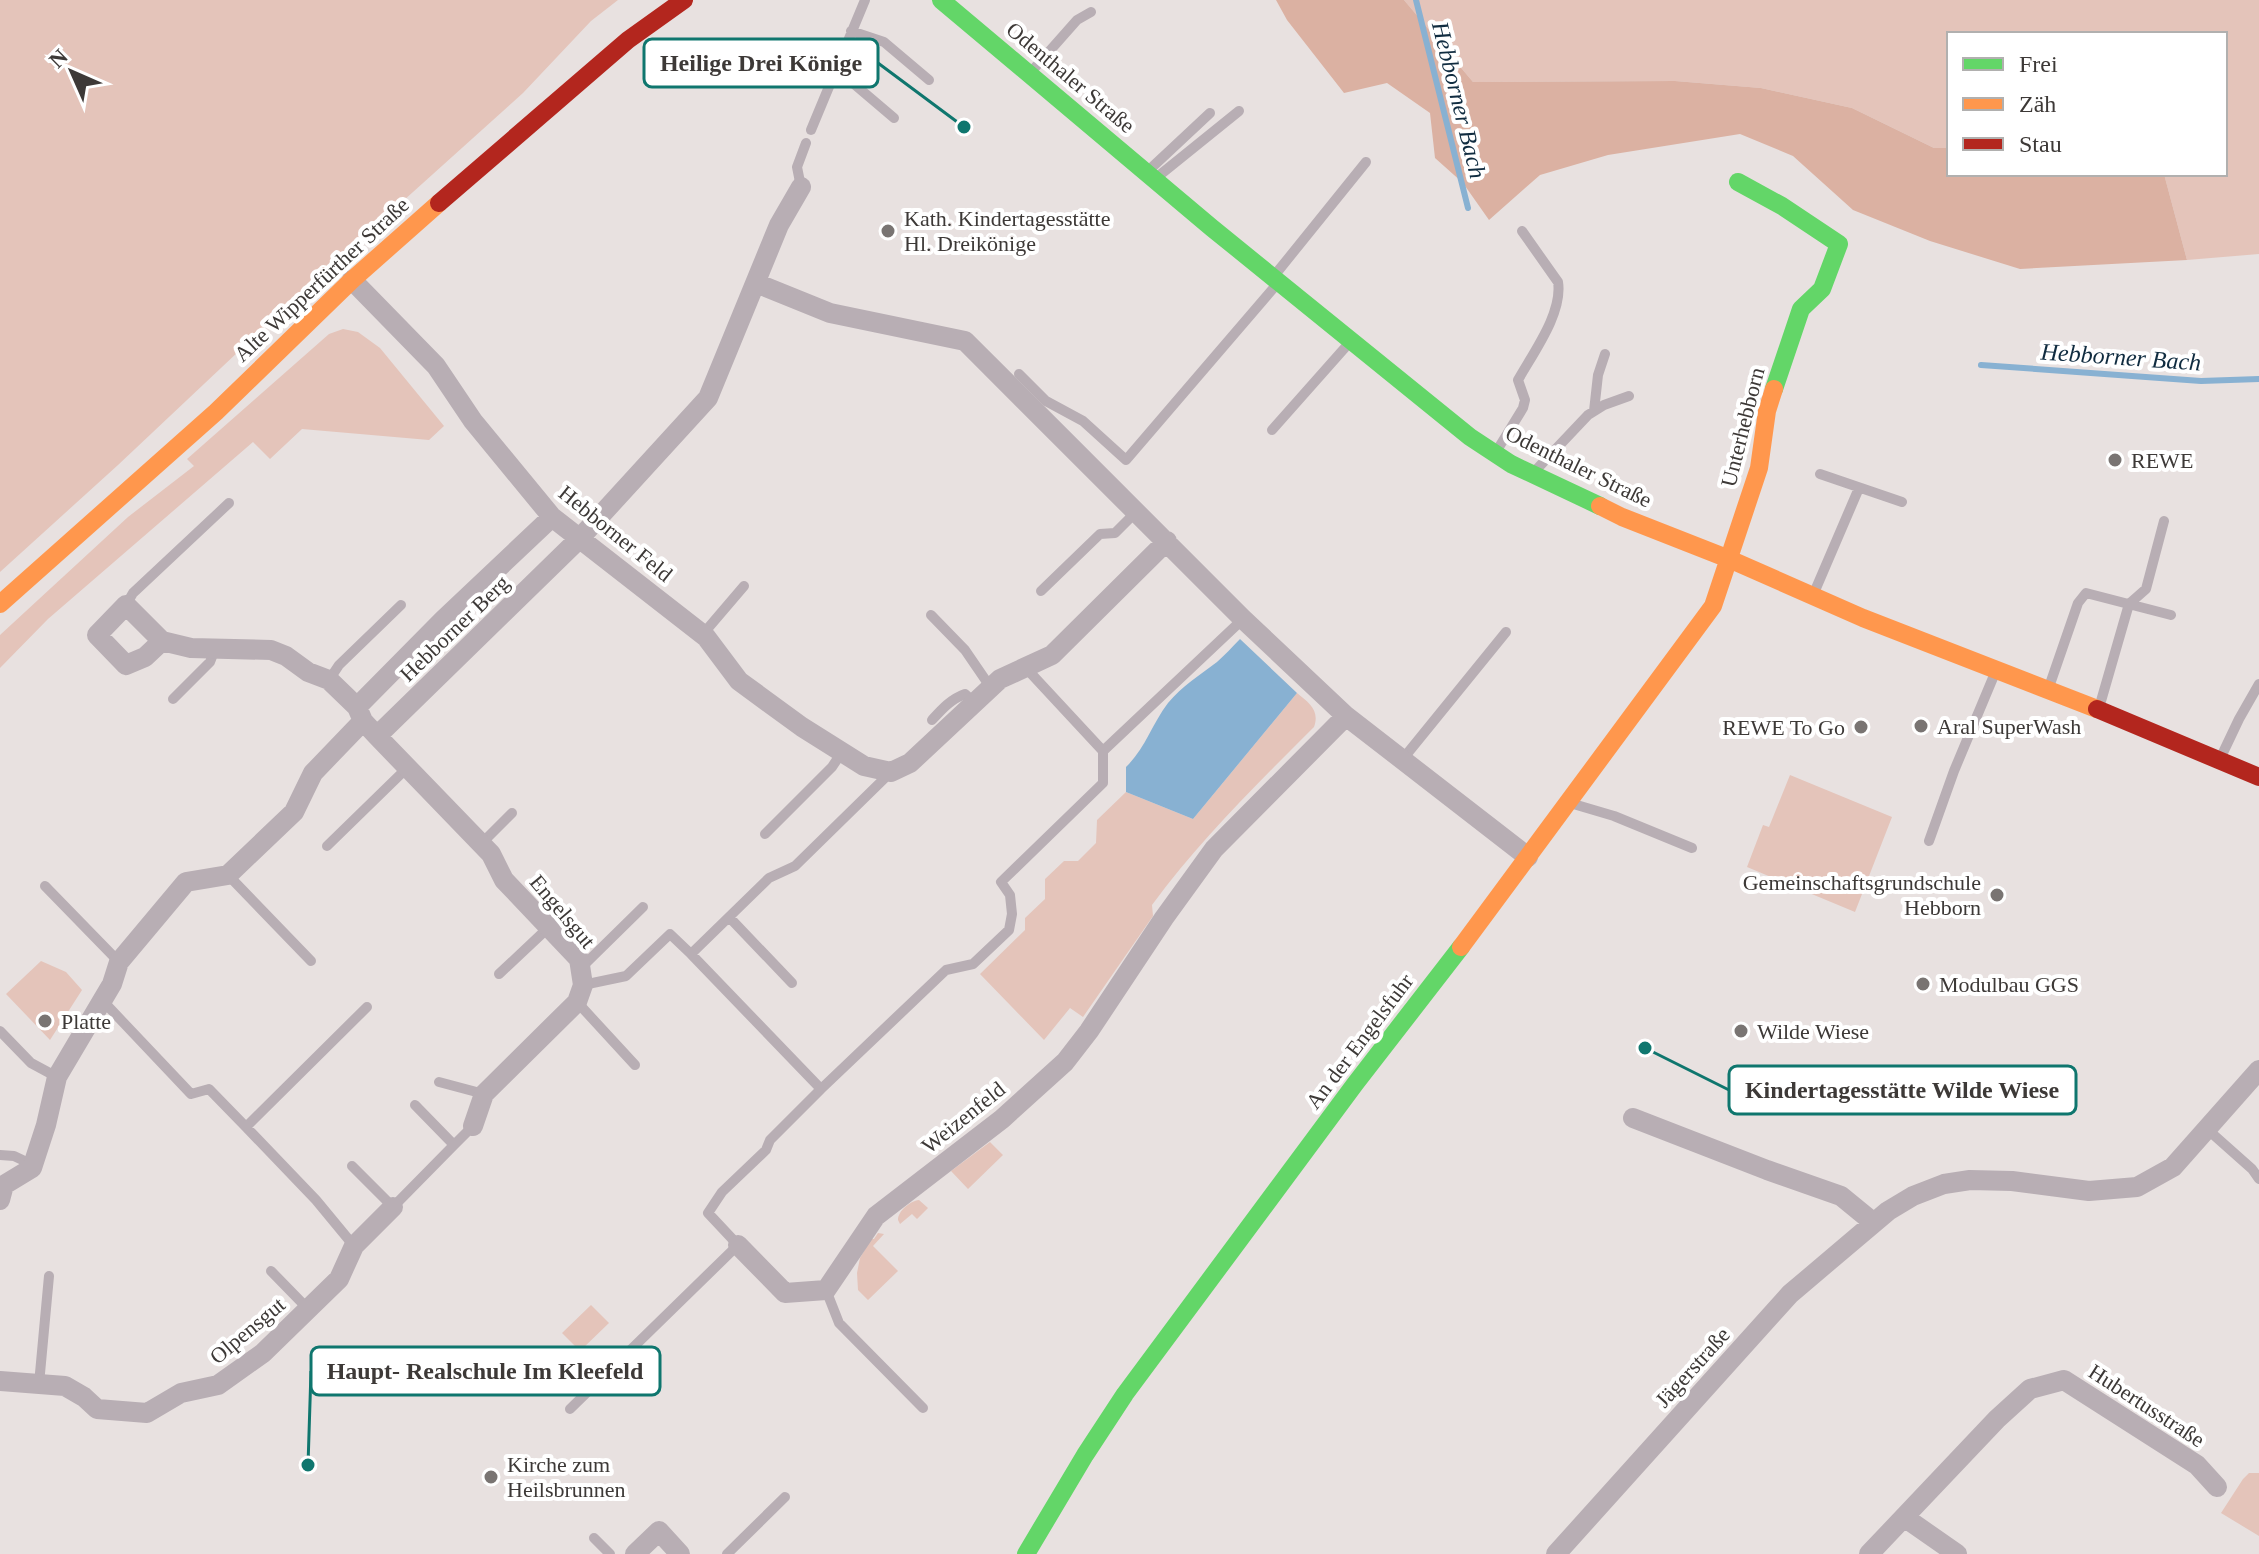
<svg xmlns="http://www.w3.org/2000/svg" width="2259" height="1554" font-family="'Times New Roman',serif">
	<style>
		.green { fill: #e4c4ba }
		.forest { fill: #dbb1a2 }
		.water { fill: #88b1d2 }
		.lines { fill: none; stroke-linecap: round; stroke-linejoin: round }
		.stream { stroke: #88b1d2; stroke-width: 6 }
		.lane { stroke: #b8aeb4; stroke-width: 10 }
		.street { stroke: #b8aeb4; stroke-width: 20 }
		.fast { stroke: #63d668; stroke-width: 18 }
		.slow { stroke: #ff974d; stroke-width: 18 }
		.jam { stroke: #b3261e; stroke-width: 18 }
		.poi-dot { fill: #797472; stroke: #fff; stroke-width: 3 }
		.labels { text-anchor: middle; stroke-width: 8; stroke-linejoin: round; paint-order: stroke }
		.street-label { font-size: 22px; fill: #3d3937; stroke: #fff }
		.poi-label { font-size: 22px; fill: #3d3937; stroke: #fff; text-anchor: start }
		.water-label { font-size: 24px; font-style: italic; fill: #102c40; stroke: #fff }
		.leader { fill: none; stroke: #0f766e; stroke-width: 3 }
		.callout-dot { fill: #0f766e; stroke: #fff; stroke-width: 3 }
		.callout { fill: #fff; stroke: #0f766e; stroke-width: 3 }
		.callout-label { font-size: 24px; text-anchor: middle; font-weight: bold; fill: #3d3937 }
	</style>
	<rect width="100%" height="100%" fill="#e8e1e0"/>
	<path class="green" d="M0,0H618L591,21L523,93L293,300L118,465L0,572Z
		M1404,0H2259V254L2187,260L2164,174H2225V34H1949V148H1934L1852,108L1761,88L1675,81L1473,82Z
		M343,329L358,332L380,348L444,426L429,440L302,429L270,459L253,442L48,619L0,668V635L128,517L194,466L187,459L329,334Z
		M1297,693C1309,703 1320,710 1314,727C1257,784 1200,840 1152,905L1153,916L1083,1017L1070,1008L1044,1040L980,974L1025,930V918L1045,899V879L1064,861H1078L1096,843L1097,820L1126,792L1193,819Z
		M1790,775L1892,817L1855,912L1747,867L1763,825L1769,827Z
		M41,961L66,972L82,990L50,1040L6,994Z
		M990,1142L1003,1155L968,1189L951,1171Z
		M919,1200L928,1208L917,1219L912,1214L900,1224L898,1220C898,1211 910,1201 919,1200Z
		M878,1233L884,1234L873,1246L898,1271L868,1300L858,1290L857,1273L860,1258L871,1239H874Z
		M591,1305L609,1323L580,1351L562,1333Z
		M2249,1473H2259V1536L2221,1513L2243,1479Z"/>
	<path class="forest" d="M1276,0H1404L1473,82L1675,81L1761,88L1852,108L1934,148H1949V174H2164L2187,260L2020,269L1930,241L1853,210L1793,156L1740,134L1608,155L1540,175L1489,220L1463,183L1435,158L1430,113L1387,83L1344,93L1287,20Z"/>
	<path class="water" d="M1240,639L1297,693L1193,819L1126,792V767C1145,749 1152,724 1168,703C1182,686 1200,675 1217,662C1225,655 1232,647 1240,639Z"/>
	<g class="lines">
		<path class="stream" d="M1416,0L1468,208
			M1981,365L2201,381L2259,379"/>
		<path class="lane" d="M851,31L884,42L929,80
			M1031,72L1077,20L1091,12
			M833,77L854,84L894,118
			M811,130L865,0
			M1148,171L1210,113
			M1156,178L1239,111
			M801,187L797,167L806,143
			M1274,276L1366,162
			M1019,374L1046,401L1083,421L1126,460L1277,284
			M1594,411L1598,375L1605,354
			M1272,430L1350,342
			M1496,452L1523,408L1525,400L1518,380C1533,353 1563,313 1558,282L1522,231
			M1535,471L1588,415L1604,405L1629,396
			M1820,474L1902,502
			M1041,591L1100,534L1115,533L1137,511
			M1814,593L1859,488
			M126,605L133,593L229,503
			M931,615L965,650L991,688
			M703,634L744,586
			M1025,667L1103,751
			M329,680L339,665L401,605
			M2049,687L2078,603L2086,593L2171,615
			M173,699L210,662L215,649
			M2099,708L2129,604L2146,589L2164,521
			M932,720C942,709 951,699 965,694L975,703
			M2220,759L2239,719L2259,684
			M1402,760L1506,632
			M1570,803L1614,816L1692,848
			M765,834L832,767L842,752
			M1929,841L1954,771L1995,673
			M481,844L512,813
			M327,846L407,768
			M228,875L311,961
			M45,886L119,962
			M729,917L792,983
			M580,964L586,963L643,907
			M499,974L549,927
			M583,985L626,976L670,934L691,954L769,878L795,866L891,772
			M102,1000L191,1094L209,1089L246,1127L367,1007
			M577,1002L635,1065
			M0,1031L31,1063L57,1077
			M439,1082L484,1094
			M821,1089L946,970L973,964L1009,930L1012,914L1010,895L1001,882L1103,783V751L1243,619
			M415,1105L454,1145L473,1126
			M246,1127L316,1200L354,1246
			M2207,1129L2252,1169L2259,1179
			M0,1155L14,1156L33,1165
			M352,1166L393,1207L454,1145
			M271,1271L309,1310
			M826,1290L839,1323L923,1408
			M39,1384L49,1276
			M570,1409L738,1245L708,1213L722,1192L766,1150L770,1140L821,1089L691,954
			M594,1538L610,1554
			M727,1554L785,1497"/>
		<path class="street" d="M352,280L436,366L473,421L552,517L706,637L739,681L802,727L864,766L891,772L910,763L1000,679L1052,655L1167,541
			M756,283L830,313L965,341L1243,619L1346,716
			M162,641L145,657L126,665L97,635L126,605L162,641L191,648L271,650L286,656L308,672L329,680L357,707L363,721L377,736L491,854L504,880L579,959L583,985L577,1002L484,1094L473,1126
			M357,707L443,620L552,517
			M377,736L580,538L708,398L779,225L801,187
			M1633,1118L1767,1170L1841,1196L1874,1223
			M0,1200L4,1185L32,1168L46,1125L57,1077L112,984L119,962L186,882L228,875L294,812L313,773L363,721
			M738,1245L785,1293L826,1290L876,1216L1002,1119L1065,1062L1089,1031L1164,918L1214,849L1346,716L1528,857
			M0,1381L65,1386L84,1397L97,1409L147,1413L181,1393L218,1385L263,1353L339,1279L354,1246L393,1207
			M1904,1517L1957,1554
			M635,1554L659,1531L680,1554
			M1556,1554L1790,1294L1888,1211L1913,1196L1944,1184L1970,1180L2012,1181L2089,1191L2137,1187L2173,1167L2259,1070
			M1869,1554L1997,1419L2030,1389L2064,1380L2197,1465L2217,1487"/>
		<path class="fast" d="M941,0L1212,228L1470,437L1511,464L1600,506
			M1738,182L1782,206L1839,244L1822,289L1801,309L1774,389
			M1026,1554L1085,1455L1125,1394L1355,1084L1461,947"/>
		<path class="slow" d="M1600,506L1622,517L1729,559L1863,618L2097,709
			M0,604L216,412L352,280L439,203
			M1461,947L1713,606L1759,468L1767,411L1774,389"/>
		<path class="jam" d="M439,203L628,40L684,0
			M2097,709L2259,777"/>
	</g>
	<g class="poi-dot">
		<circle cx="888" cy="231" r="8"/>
		<circle cx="2115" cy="460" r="8"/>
		<circle cx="1921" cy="726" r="8"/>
		<circle cx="1861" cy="727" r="8"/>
		<circle cx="1997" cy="895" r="8"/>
		<circle cx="1923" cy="984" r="8"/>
		<circle cx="45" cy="1021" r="8"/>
		<circle cx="1741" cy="1031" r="8"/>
		<circle cx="491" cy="1477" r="8"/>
	</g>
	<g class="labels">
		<g class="street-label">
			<text transform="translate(1071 77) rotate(40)" y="8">Odenthaler Straße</text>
			<text transform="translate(321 279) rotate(-43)" y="8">Alte Wipperfürther Straße</text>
			<text transform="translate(1742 427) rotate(-76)" y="8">Unterhebborn</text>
			<text transform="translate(1579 466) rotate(26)" y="8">Odenthaler Straße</text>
			<text transform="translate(616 533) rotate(39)" y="8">Hebborner Feld</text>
			<text transform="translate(454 628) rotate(-44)" y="8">Hebborner Berg</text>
			<text transform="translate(563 911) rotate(50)" y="8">Engelsgut</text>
			<text transform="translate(1359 1041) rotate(-53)" y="8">An der Engelsfuhr</text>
			<text transform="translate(963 1117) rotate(-39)" y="8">Weizenfeld</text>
			<text transform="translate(247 1330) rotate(-40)" y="8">Olpensgut</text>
			<text transform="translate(1692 1367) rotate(-48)" y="8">Jägerstraße</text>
			<text transform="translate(2147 1405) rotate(33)" y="8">Hubertusstraße</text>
		</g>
		<g class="poi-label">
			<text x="904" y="226">Kath. Kindertagesstätte<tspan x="904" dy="25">Hl. Dreikönige</tspan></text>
			<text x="2131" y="468">REWE</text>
			<text x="1937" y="734">Aral SuperWash</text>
			<text x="1845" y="735" text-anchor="end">REWE To Go</text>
			<text x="1981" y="890" text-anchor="end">Gemeinschaftsgrundschule<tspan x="1981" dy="25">Hebborn</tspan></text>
			<text x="1939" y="992">Modulbau GGS</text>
			<text x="61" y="1029">Platte</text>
			<text x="1757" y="1039">Wilde Wiese</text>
			<text x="507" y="1472">Kirche zum<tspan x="507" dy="25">Heilsbrunnen</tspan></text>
		</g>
		<g class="water-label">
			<text transform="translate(1459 100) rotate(76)" y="8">Hebborner Bach</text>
			<text transform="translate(2121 357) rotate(4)" y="8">Hebborner Bach</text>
		</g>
	</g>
	<path class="leader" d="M964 127L878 63M1645 1048L1729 1090M308 1465L311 1371"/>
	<g class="callout-dot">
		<circle cx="964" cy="127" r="8"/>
		<circle cx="1645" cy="1048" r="8"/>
		<circle cx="308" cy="1465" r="8"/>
	</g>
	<g class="callout">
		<rect x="644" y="39" width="234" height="48" rx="8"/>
		<rect x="1729" y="1066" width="347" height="48" rx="8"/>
		<rect x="311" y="1347" width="349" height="48" rx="8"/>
	</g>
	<g class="callout-label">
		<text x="761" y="71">Heilige Drei Könige</text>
		<text x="1902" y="1098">Kindertagesstätte Wilde Wiese</text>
		<text x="485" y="1379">Haupt- Realschule Im Kleefeld</text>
	</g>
	<rect x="1947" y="32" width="280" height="144" fill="#ffffff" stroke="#b1b0af" stroke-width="2"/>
	<rect x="1963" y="58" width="40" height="12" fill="#63d668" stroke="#b1b0af" stroke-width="2"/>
	<text x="2019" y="72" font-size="24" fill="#3d3937">Frei</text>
	<rect x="1963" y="98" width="40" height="12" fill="#ff974d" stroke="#b1b0af" stroke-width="2"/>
	<text x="2019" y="112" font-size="24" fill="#3d3937">Zäh</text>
	<rect x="1963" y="138" width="40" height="12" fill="#b3261e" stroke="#b1b0af" stroke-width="2"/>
	<text x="2019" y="152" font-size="24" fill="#3d3937">Stau</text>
	<g transform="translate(72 72) rotate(315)" stroke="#ffffff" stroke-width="6" paint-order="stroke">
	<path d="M0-6L14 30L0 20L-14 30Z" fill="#3d3937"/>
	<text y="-12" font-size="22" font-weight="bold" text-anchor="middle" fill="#3d3937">N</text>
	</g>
</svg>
